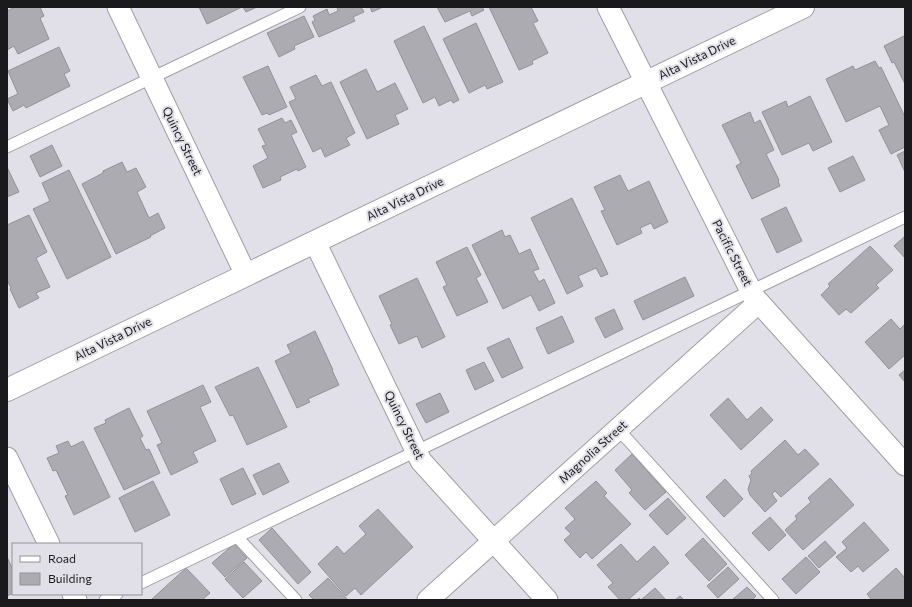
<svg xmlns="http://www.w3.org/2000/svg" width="912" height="607" font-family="Commissioner,sans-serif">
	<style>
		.building { fill: #acabb2; stroke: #929197 }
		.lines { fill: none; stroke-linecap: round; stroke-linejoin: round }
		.service-casing { stroke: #9f9ea5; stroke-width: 13 }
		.minor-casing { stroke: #9f9ea5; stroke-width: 23 }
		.tertiary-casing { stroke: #9f9ea5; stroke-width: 24 }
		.service { stroke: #fff; stroke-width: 11 }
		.minor { stroke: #fff; stroke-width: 21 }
		.tertiary { stroke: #fff; stroke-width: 22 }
		.labels { text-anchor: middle; stroke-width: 4; stroke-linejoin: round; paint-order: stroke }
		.street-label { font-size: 12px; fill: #1a1a1c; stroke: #e1e0e8 }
	</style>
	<rect width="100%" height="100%" fill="#e1e0e8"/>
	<path class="building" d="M15,7H40L44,16L40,18L49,39L18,54L14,46L7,50V11Z
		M199,7H242L207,24Z
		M243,7H257L246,12Z
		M337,7H361L364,12L353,17L355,21L319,37L312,22L315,20L313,16L327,9L329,15L338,11Z
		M370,7H383L372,12Z
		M437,7H482L484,10L472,16L470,11L445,22Z
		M489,7H531L538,21L533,23L548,53L532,61L533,64L519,70Z
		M304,16L314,37L294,46L295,49L279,57L267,33Z
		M476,23L503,82L487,89L485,85L469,93L443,39Z
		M424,26L459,100L453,103L451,100L439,106L435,97L423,103L394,41Z
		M904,36L905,38V84L894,62L892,63L884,46Z
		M59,47L70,71L64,74L70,86L26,108L24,105L13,111L7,99L18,94L8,71Z
		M875,61L879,68L881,67L905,117V147L891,154L879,130L889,125L880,106L846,122L826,79L853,66L855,70Z
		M268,66L287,107L269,115L267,113L262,115L243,77Z
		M366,69L377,92L395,83L408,109L395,115L399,124L367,139L340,82Z
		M316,75L322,86L331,82L355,133L346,138L350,145L325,157L321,148L313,152L289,102L296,99L290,87Z
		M810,96L832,142L813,151L809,143L782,155L762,112L786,101L788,107Z
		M750,112L754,122L755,123L760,120L774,150L766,154L779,180L778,181L780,186L752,199L736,166L741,163L722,125Z
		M282,118L285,123L291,120L297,132L291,135L306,167L298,171L297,169L280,177L281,180L263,188L253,166L268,158L262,146L266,145L258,129Z
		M52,145L62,166L40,177L30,156Z
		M905,151V172L897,155Z
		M853,156L865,180L840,192L828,168Z
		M122,162L127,172L136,168L146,187L137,192L149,218L158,213L165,228L150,236L151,237L116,254L82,184L103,173V171Z
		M7,167L19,192L7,197Z
		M69,170L111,257L67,279L33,209L50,201L42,183Z
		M620,175L628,191L649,181L668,222L654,229L651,223L640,228L642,233L617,245L601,211L605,210L594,187Z
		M572,198L608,274L601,277L596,268L578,276L583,286L567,294L531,218Z
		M786,207L802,241L777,253L761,219Z
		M29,215L47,252L36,258L50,287L36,293L39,298L19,308L10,289L11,288L7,280V225Z
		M502,230L505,237L510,235L519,254L530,249L539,269L533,271L539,282L544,279L555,303L539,311L531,295L503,309L472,245Z
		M905,236V258L894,246Z
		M870,246L893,270L876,285L879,288L851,313L846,309L839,315L821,295L830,286L828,284Z
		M467,247L481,275L476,278L488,302L457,316L443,287L447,285L436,262Z
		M685,277L694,296L643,320L634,301Z
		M417,278L445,337L422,348L417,336L399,344L390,325L392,324L379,296Z
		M614,309L623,329L605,338L595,318Z
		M562,316L574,342L548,354L536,328Z
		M891,319L900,329L905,324V355L889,369L865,342Z
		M315,331L333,370H332L339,385L308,399L310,402L297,408L275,361L291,353L287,345Z
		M509,338L523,368L502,378L487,348Z
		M484,362L494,381L475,390L466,370Z
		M258,367L287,427L247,445L233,415L230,416L215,387Z
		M905,370V382L899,375Z
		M203,385L211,402L200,407L216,441L193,452L198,462L171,475L157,445L162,443L147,411Z
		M440,393L449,412L426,423L416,404Z
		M728,398L747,420L761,407L773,420L741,450L710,415Z
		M129,408L143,436L140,438L146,450L149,449L160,473L124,490L94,428L106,423L105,420Z
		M785,440L798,455L805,449L819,464L781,497L775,491L772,494L777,501L765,512L750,495L748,489L751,480L749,476L752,473L751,471Z
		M68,441L71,447L83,441L110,497L74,515L65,496L68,495L56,470L53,471L47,458L59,453L56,446Z
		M632,454L666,492L645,510L629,493L632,490L615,470Z
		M279,463L289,482L263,495L253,475Z
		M243,468L256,494L232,505L220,479Z
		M830,478L854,505L803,550L785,530L797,519L795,516L811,502L808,498Z
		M725,479L743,499L724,517L706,497Z
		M153,481L170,515L135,532L119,498Z
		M596,481L607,493L604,496L631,524L592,559L586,552L580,558L564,540L571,534L565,528L575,519L565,508Z
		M668,498L686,518L667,535L649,515Z
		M378,509L413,547L361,595L355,588L346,596L318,564L337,546L344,554L366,534L359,526Z
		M770,517L786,535L769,551L752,533Z
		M864,522L889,550L863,572L858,566L851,572L836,557L847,548L842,542Z
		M272,528L311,572L298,584L259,540Z
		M703,538L727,564L709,581L685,555Z
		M825,541L836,553L819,568L808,556Z
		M234,544L247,558L225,577L212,563Z
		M621,544L637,562L654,546L669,563L628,600H620L608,587L613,583L597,565Z
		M7,557L13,570V593L7,596Z
		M806,557L820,572L796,594L782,579Z
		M244,562L262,581L243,598L225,579Z
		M728,567L739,579L718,598L707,586Z
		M186,568L210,593L202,600H151Z
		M896,568L905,578V600H872L867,594Z
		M328,578L348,600H314L309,595Z
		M747,587L756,596L752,600H732Z
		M655,588L666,600H637L639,598L641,600Z
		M680,596L684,600H675Z"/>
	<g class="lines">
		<g class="service-casing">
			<path id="service" d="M7,147L300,7
				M618,429L773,600
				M237,537L296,600
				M141,583L905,217
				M105,600L117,594"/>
		</g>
		<g class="minor-casing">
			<path id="minor" d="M118,7L246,275
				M608,7L754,297L905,465
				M315,242L421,461L547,600
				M7,458L49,544
				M73,594L76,600
				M428,600L758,303"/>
		</g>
		<g class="tertiary-casing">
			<path id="tertiary" d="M7,390L803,7"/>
		</g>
		<use href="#service" class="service"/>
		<use href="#minor" class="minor"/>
		<use href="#tertiary" class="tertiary"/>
	</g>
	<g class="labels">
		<g class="street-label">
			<text transform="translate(697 58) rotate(-26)" y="4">Alta Vista Drive</text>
			<text transform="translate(182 141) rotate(64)" y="4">Quincy Street</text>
			<text transform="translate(405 199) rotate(-26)" y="4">Alta Vista Drive</text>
			<text transform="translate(732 253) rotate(63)" y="4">Pacific Street</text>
			<text transform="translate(113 339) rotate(-26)" y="4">Alta Vista Drive</text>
			<text transform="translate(404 425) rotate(64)" y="4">Quincy Street</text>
			<text transform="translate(593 452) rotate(-42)" y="4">Magnolia Street</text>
		</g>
	</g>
	<rect width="912" height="607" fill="none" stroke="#1a1a1c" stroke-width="16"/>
	<rect x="12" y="543" width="130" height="52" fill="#e1e0e8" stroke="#919196"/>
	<rect x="20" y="556" width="20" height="6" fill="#ffffff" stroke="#919196"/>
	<text x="48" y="563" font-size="12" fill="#1a1a1c">Road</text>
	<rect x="20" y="573" width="20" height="12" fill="#acabb2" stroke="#919196"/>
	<text x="48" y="583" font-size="12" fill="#1a1a1c">Building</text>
</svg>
